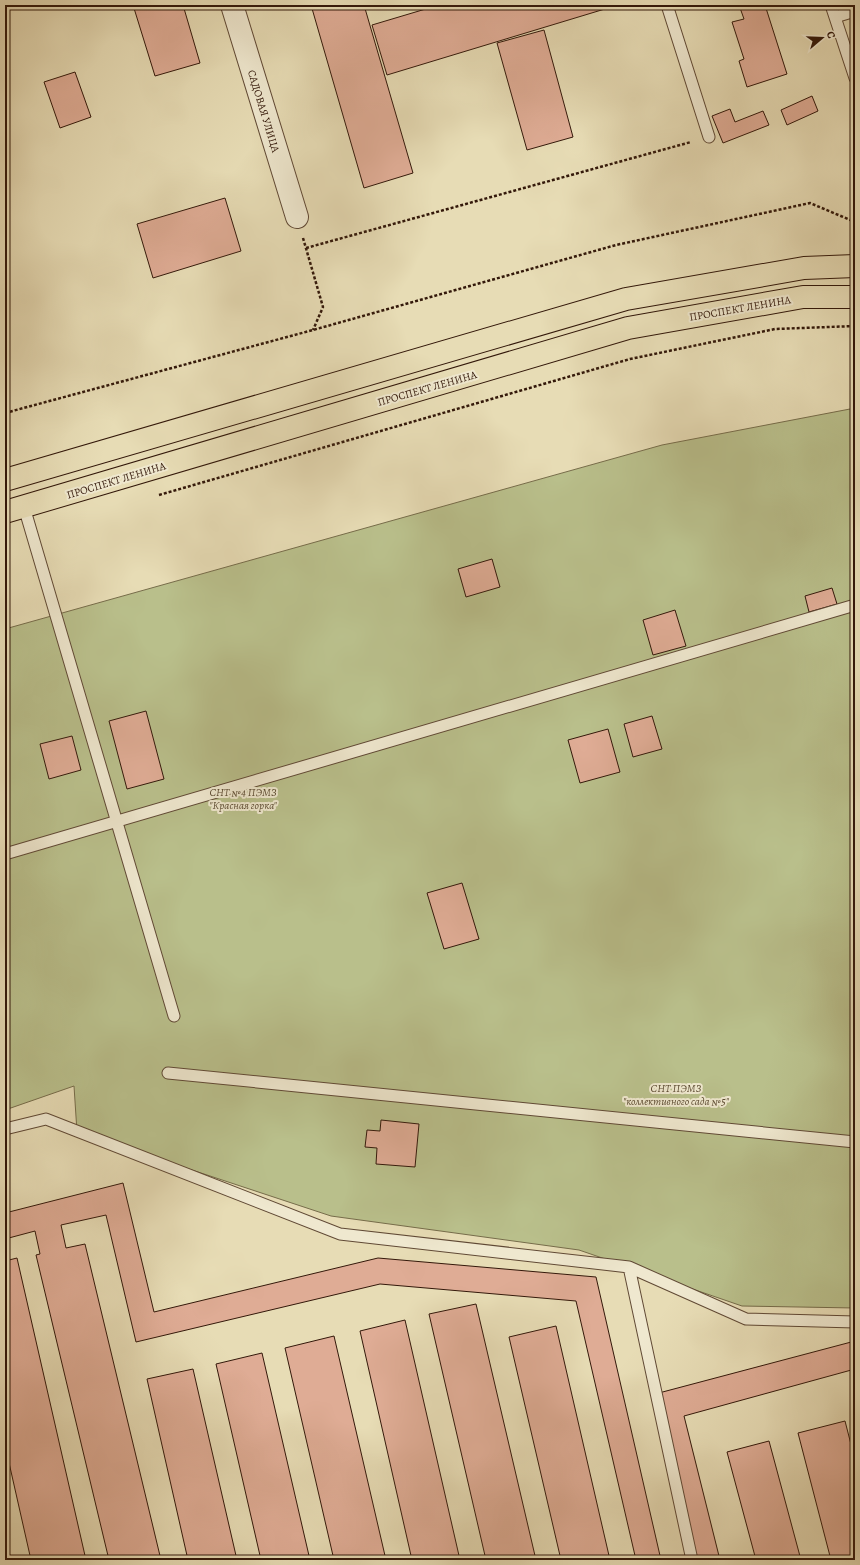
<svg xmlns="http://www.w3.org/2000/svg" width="860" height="1565" font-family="Alegreya,serif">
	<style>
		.green { fill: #b9bf8b; stroke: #766c4a }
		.building { fill: #dfac95; stroke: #33180a }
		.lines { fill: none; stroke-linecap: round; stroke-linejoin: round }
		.service-casing { stroke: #604935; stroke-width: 13 }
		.minor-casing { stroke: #604935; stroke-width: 24 }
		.primary-casing { stroke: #33180a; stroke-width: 24 }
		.path { stroke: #33180a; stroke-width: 2.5; stroke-dasharray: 3 2; stroke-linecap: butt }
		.service { stroke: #efe8cf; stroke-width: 11 }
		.minor { stroke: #efe8cf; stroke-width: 22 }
		.primary { stroke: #e7dcb5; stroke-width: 22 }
		.labels { text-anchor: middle; stroke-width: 4; stroke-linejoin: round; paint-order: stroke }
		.street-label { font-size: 11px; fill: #33180a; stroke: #efe8cf }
		.park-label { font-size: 11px; font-style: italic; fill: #5b4a31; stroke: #efe8cf }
	</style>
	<rect width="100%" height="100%" fill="#e7dcb5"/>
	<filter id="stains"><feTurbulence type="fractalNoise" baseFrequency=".005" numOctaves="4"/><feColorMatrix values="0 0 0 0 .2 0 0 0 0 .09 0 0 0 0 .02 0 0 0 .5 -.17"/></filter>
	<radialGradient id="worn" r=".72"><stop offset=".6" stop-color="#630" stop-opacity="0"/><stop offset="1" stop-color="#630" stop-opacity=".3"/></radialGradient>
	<path class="green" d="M850,409H855V1308L742,1306L579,1250L331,1216L77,1132L74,1086L5,1110V629L662,445Z"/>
	<path class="building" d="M133,5H183L200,63L155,76Z
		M311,5H364L413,173L364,188Z
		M439,5H618L387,75L372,25Z
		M739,5H765L787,74L747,87L739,61L744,59L732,22L744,19Z
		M544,30L573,137L527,150L497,43Z
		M75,72L91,117L60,128L44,82Z
		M812,96L818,111L787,125L781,110Z
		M730,109L735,122L763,111L769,125L723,143L712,116Z
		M225,198L241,251L153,278L137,224Z
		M492,559L500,587L466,597L458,569Z
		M832,588L837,604L809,612L805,596Z
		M675,610L686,646L653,655L643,620Z
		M146,711L164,779L127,789L109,721Z
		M652,716L662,749L633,757L624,724Z
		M608,729L620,772L580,783L568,740Z
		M72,736L81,770L49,779L40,744Z
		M462,883L479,939L444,949L427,893Z
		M381,1120L419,1124L415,1167L376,1164L377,1148L365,1147L367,1130L380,1131Z
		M123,1183L154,1312L378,1258L596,1277L661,1560H636L576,1301L380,1284L136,1342L106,1215L61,1225L66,1248L85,1244L161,1560H109L36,1255L40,1254L35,1231L5,1239V1213Z
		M17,1258L86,1560H31L5,1445V1261Z
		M476,1304L536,1560H486L429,1314Z
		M405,1320L460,1560H412L360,1331Z
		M556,1326L610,1560H561L509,1337Z
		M334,1336L386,1560H334L285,1348Z
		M855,1341V1369L684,1416L720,1560H696L655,1394Z
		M262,1353L310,1560H261L216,1364Z
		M193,1369L237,1560H188L147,1379Z
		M845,1421L855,1460V1560H831L798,1433Z
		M769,1441L801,1560H756L727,1452Z
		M5,1534L11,1560H5Z"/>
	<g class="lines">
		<g class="service-casing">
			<path id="service" d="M667,5L709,137
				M831,5L855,78
				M835,17L855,11
				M24,507L174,1016
				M5,854L855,605
				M168,1073L855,1142
				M5,1129L46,1119L340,1234L629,1267L746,1319L855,1322
				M629,1267L692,1560"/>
		</g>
		<g class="minor-casing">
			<path id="minor" d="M232,5L297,217"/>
		</g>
		<g class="primary-casing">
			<path id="primary" d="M5,480L626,299L804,268L855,266
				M5,512L628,328L803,297H855"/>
		</g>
		<path class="path" d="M303,238L323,307L313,330
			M306,248L691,142
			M5,413L313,330L616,245L810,203L855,222
			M159,495L630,359L775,329L855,326"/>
		<use href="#service" class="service"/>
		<use href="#minor" class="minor"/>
		<use href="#primary" class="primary"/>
	</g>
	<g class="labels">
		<g class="street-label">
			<text transform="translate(264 111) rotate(73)" y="4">САДОВАЯ УЛИЦА</text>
			<text transform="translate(740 308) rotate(-10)" y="4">ПРОСПЕКТ ЛЕНИНА</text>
			<text transform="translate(427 388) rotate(-16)" y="4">ПРОСПЕКТ ЛЕНИНА</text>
			<text transform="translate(116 480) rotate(-17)" y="4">ПРОСПЕКТ ЛЕНИНА</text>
		</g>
		<g class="park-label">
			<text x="243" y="796">СНТ №4 ПЭМЗ<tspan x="243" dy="13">"Красная горка"</tspan></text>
			<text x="676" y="1092">СНТ ПЭМЗ<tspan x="676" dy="13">"коллективного сада №5"</tspan></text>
		</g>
	</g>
	<rect width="860" height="1565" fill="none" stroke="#e7dcb5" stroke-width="20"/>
	<rect x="6" y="6" width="848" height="1553" fill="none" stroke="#33180a" stroke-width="2"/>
	<rect x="10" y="10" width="840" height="1545" fill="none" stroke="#33180a"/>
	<g transform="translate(822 38) rotate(71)" stroke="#efe8cf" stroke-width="3" paint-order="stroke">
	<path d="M0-3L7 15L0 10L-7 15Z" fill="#33180a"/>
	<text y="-6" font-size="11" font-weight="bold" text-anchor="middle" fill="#33180a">С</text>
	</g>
	<rect width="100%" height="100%" filter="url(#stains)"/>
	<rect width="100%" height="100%" fill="url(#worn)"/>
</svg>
